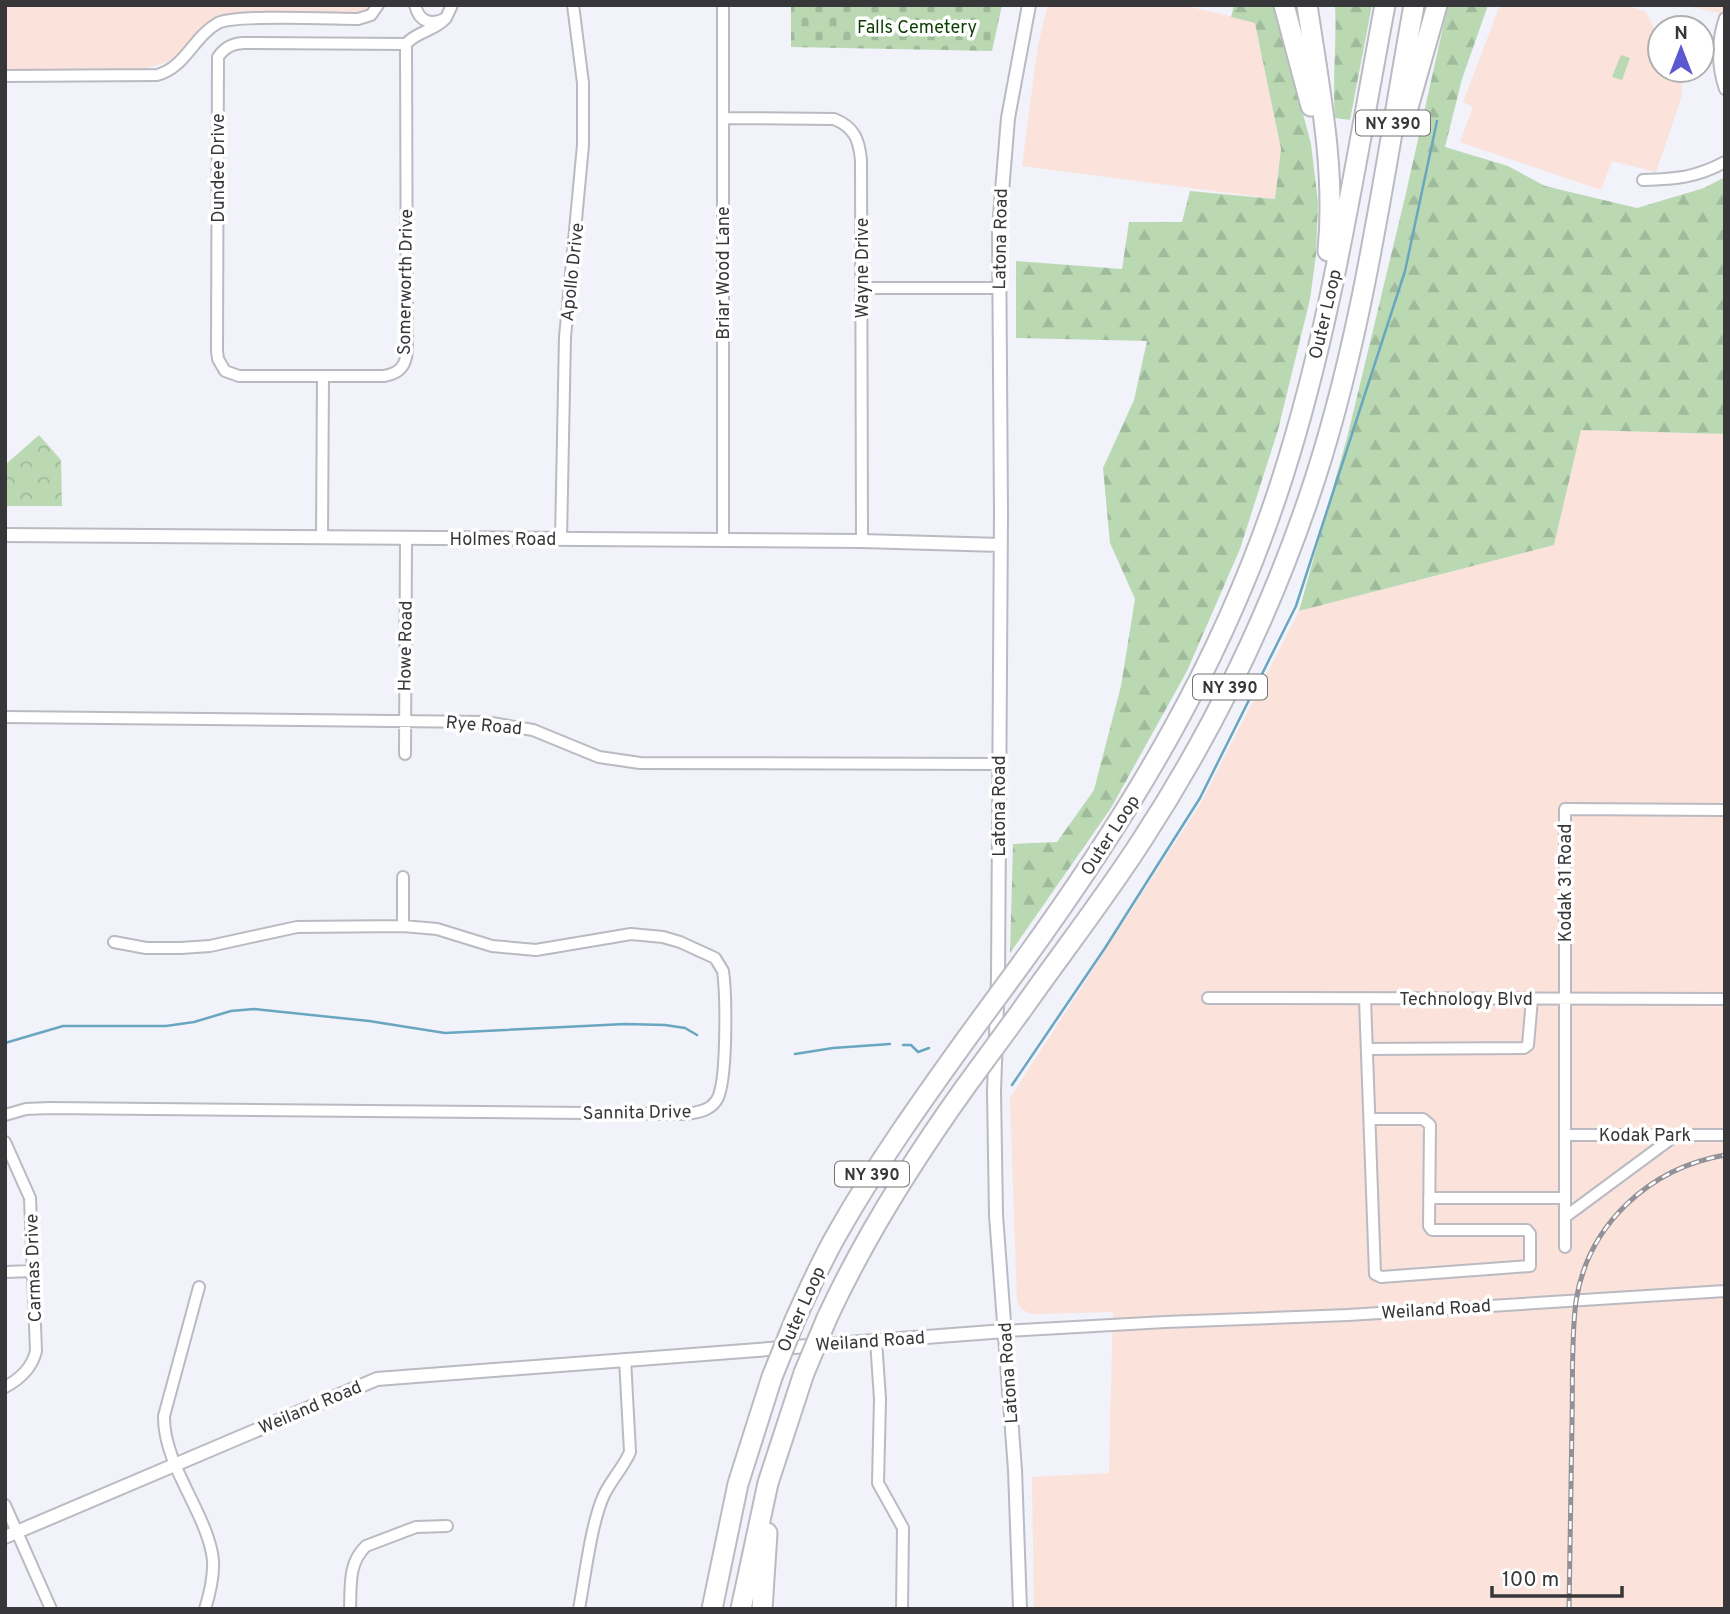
<svg xmlns="http://www.w3.org/2000/svg" width="1730" height="1614" font-family="Overpass,sans-serif">
	<style>
		.commercial { fill: #fbe2da }
		.forest { fill: url(#forest-firs) }
		.cemetery { fill: url(#cemetery-stones) }
		.park { fill: url(#park-crowns) }
		.pitch { fill: #bad9b3 }
		.lines { fill: none; stroke-linecap: round; stroke-linejoin: round }
		.stream { stroke: #69a6bf; stroke-width: 2.5 }
		.minor-casing { stroke: #babac2; stroke-width: 14 }
		.tertiary-casing { stroke: #babac2; stroke-width: 16 }
		.motorway-casing { stroke: #babac2; stroke-width: 23 }
		.minor { stroke: #fff; stroke-width: 10 }
		.tertiary { stroke: #fff; stroke-width: 12 }
		.motorway { stroke: #fff; stroke-width: 19 }
		.rail-casing { stroke: #919197; stroke-width: 5 }
		.rail { stroke: #fff; stroke-width: 2.5; stroke-dasharray: 8; stroke-linecap: butt }
		.motorway-bridge-casing { stroke: #babac2; stroke-width: 23; stroke-linecap: butt }
		.motorway-bridge { stroke: #fff; stroke-width: 19 }
		.labels { text-anchor: middle; stroke-width: 7; stroke-linejoin: round; paint-order: stroke }
		.shield { fill: #fff; stroke: #737375; stroke-width: 2 }
		.shield-label { font-size: 16px; font-weight: bold; fill: #37373a }
		.park-label { font-size: 18px; fill: #0c3e00; stroke: #fff }
		.street-label { font-size: 18px; fill: #37373a; stroke: #fff }
	</style>
	<defs>
		<pattern id="forest-firs" width="22" height="20" patternUnits="userSpaceOnUse" patternTransform="scale(1.75)"><rect width="22" height="20" fill="#bad9b3"/><path d="M5 1l3.5 6h-7zM16 11l3.5 6h-7z" fill="#a0bb9b"/></pattern>
		<pattern id="cemetery-stones" width="16" height="16" patternUnits="userSpaceOnUse" patternTransform="scale(1.75)"><rect width="16" height="16" fill="#bad9b3"/><path d="M2 7V4a2 2 0 0 1 4 0v3zM10 15v-3a2 2 0 0 1 4 0v3z" fill="#a0bb9b"/></pattern>
		<pattern id="park-crowns" width="20" height="18" patternUnits="userSpaceOnUse" patternTransform="scale(1.75)"><rect width="20" height="18" fill="#bad9b3"/><path d="M2 6a3 3 0 1 1 6 0M12 15a3 3 0 1 1 6 0" fill="none" stroke="#a0bb9b"/></pattern>
	</defs>
	<rect width="100%" height="100%" fill="#f1f2fa"/>
	<path class="commercial" d="M5,5H370V9L362,13L218,17L199,28L173,60L141,70H5Z
		M1048,5H1182L1255,22L1281,149L1275,199L1022,166L1038,45Z
		M1500,5H1626L1646,12L1660,40V70H1675L1682,85V95L1656,172L1612,161L1601,190L1460,142L1473,107L1463,102Z
		M1681,5H1725V14Z
		M1581,430L1725,434V1607L1720,1609H1034L1032,1477L1109,1473L1113,1312L1037,1314L1028,1313L1021,1308L1017,1301L1010,1098L1202,801L1299,611L1554,545Z"/>
	<path class="forest" d="M1234,5H1274L1311,144L1318,202L1316,255L1310,299L1278,430L1240,549L1187,671L1111,808L1010,953L1013,844L1057,842L1094,790L1121,686L1135,599L1110,543L1103,468L1134,400L1147,341L1016,338V261L1122,269L1129,222H1182L1190,191L1275,199L1281,149L1255,23L1231,17Z
		M1335,5H1372L1350,120L1335,118C1332,80 1337,43 1335,5Z
		M1448,5H1488L1462,79L1445,147L1508,166L1545,186L1637,208L1704,188L1725,177V434L1581,430L1554,545L1299,611L1348,434L1406,193Z"/>
	<path class="cemetery" d="M791,5H1002L992,51L791,47Z"/>
	<path class="park" d="M39,435L61,460L62,506H5V465Z"/>
	<path class="pitch" d="M1621,55L1630,58L1622,80L1612,77Z"/>
	<g class="lines">
		<path class="stream" d="M5,1043L63,1026H166L194,1022L231,1011L254,1009L369,1021L445,1033L625,1024L665,1025L685,1028L697,1035
			M903,1045H911L918,1052L929,1048
			M795,1054L833,1048L890,1044
			M1012,1085L1105,948L1200,798L1296,606L1405,271L1437,121"/>
		<g class="minor-casing">
			<path id="minor" d="M415,5C419,22 431,26 446,18L452,5
				M723,5V540
				M1725,18C1717,40 1717,66 1725,89
				M406,44L243,43C232,44 225,47 218,57L217,351L218,359L225,371L239,376H384C400,373 406,366 407,350L406,44C417,31 435,31 446,18
				M5,76L157,75C185,68 193,37 218,23C235,14 333,19 358,19L371,15L378,5
				M723,118L834,119C854,127 859,139 861,160L862,541
				M1643,180C1676,179 1695,178 1725,162
				M862,288H999
				M322,537L323,376
				M561,539L565,337L583,145V83L573,5
				M5,717L486,722L533,730L599,757L640,763L999,764
				M405,754L406,539
				M403,926V877
				M1208,998L1725,999
				M1365,999L1375,1274L1381,1277L1530,1266V1234L1527,1230H1432L1429,1226L1430,1125L1423,1119H1370
				M1367,1049L1524,1048L1528,1045L1532,999
				M5,1115L26,1109L50,1108L687,1114C698,1112 709,1111 716,1101C728,1086 726,992 723,971L715,958L680,942L663,937L631,934L536,950L492,946L437,929L403,926L297,927L210,946L181,948H146L114,942
				M1565,1135H1725
				M5,1142L30,1198L36,1351C32,1368 20,1379 5,1387
				M1429,1198H1565
				M1565,1217L1676,1135
				M1565,1247V809L1725,810
				M5,1272L33,1271
				M199,1287L164,1416C163,1465 208,1514 213,1560C214,1577 210,1593 205,1609
				M1005,1331L1165,1322L1348,1315L1725,1291
				M876,1340L880,1399L878,1483L903,1528L902,1609
				M5,1505L51,1609
				M350,1609C351,1586 348,1563 366,1546L416,1527L447,1526
				M579,1609C585,1577 591,1523 604,1495C611,1480 623,1468 630,1452L625,1359"/>
		</g>
		<g class="tertiary-casing">
			<path id="tertiary" d="M5,535L862,541L1001,545
				M5,1537L377,1379L1005,1331
				M1020,1609L1015,1470L996,1215L994,1091L998,978L1001,513L999,228L1008,118L1029,5"/>
		</g>
		<g class="motorway-casing">
			<path id="motorway" d="M1284,5L1311,106
				M1307,5C1319,86 1336,169 1328,251
				M1405,118L1437,5
				M1022,963C1133,810 1226,656 1283,476C1332,323 1355,163 1385,5
				M1021,1011C1061,954 1104,899 1142,840C1211,734 1267,620 1308,500C1363,340 1384,171 1414,5
				M827,1318C865,1236 913,1160 966,1086
				M795,1320C808,1291 821,1262 837,1234C876,1165 921,1102 967,1038
				M712,1609L738,1484L772,1377
				M741,1609L768,1483L804,1373
				M762,1609L767,1533"/>
		</g>
		<use href="#minor" class="minor"/>
		<use href="#tertiary" class="tertiary"/>
		<use href="#motorway" class="motorway"/>
		<g class="rail-casing">
			<path id="rail" d="M1569,1609C1570,1547 1571,1485 1572,1423C1573,1383 1571,1341 1576,1301C1588,1224 1650,1168 1725,1155"/>
		</g>
		<use href="#rail" class="rail"/>
		<g class="motorway-bridge-casing">
			<path id="motorway-bridge" d="M967,1038L1022,963
				M966,1086L1021,1011
				M804,1373L827,1318
				M772,1377L795,1320"/>
		</g>
		<use href="#motorway-bridge" class="motorway-bridge"/>
	</g>
	<g class="labels">
		<g class="shield">
			<rect x="1356" y="110.5" width="74" height="25" rx="5"/>
			<rect x="1193" y="674.5" width="74" height="25" rx="5"/>
			<rect x="835" y="1161.5" width="74" height="25" rx="5"/>
		</g>
		<g class="shield-label">
			<text x="1393" y="129">NY 390</text>
			<text x="1230" y="693">NY 390</text>
			<text x="872" y="1180">NY 390</text>
		</g>
		<g class="park-label">
			<text x="917" y="33">Falls Cemetery</text>
		</g>
		<g class="street-label">
			<text transform="translate(218 168) rotate(-90)" y="6">Dundee Drive</text>
			<text transform="translate(1000 239) rotate(-89)" y="6">Latona Road</text>
			<text transform="translate(862 268) rotate(-90)" y="6">Wayne Drive</text>
			<text transform="translate(572 272) rotate(-84)" y="6">Apollo Drive</text>
			<text transform="translate(723 273) rotate(-90)" y="6">Briar Wood Lane</text>
			<text transform="translate(405 282) rotate(-89)" y="6">Somerworth Drive</text>
			<text transform="translate(1325 314) rotate(-77)" y="6">Outer Loop</text>
			<text x="503" y="545">Holmes Road</text>
			<text transform="translate(405 646) rotate(-89)" y="6">Howe Road</text>
			<text transform="translate(484 725) rotate(5)" y="6">Rye Road</text>
			<text transform="translate(999 806) rotate(-90)" y="6">Latona Road</text>
			<text transform="translate(1110 835) rotate(-57)" y="6">Outer Loop</text>
			<text transform="translate(1565 883) rotate(-90)" y="6">Kodak 31 Road</text>
			<text x="1466" y="1005">Technology Blvd</text>
			<text transform="translate(637 1112) rotate(-1)" y="6">Sannita Drive</text>
			<text x="1645" y="1141">Kodak Park</text>
			<text transform="translate(33 1268) rotate(-92)" y="6">Carmas Drive</text>
			<text transform="translate(801 1309) rotate(-66)" y="6">Outer Loop</text>
			<text transform="translate(1436 1309) rotate(-4)" y="6">Weiland Road</text>
			<text transform="translate(870 1341) rotate(-4)" y="6">Weiland Road</text>
			<text transform="translate(1008 1373) rotate(-94)" y="6">Latona Road</text>
			<text transform="translate(310 1407) rotate(-23)" y="6">Weiland Road</text>
		</g>
	</g>
	<rect width="1730" height="1614" fill="none" stroke="#37373a" stroke-width="14"/>
	<g transform="translate(1681 49)"><circle r="33" fill="#ffffff" stroke="#afafb0" stroke-width="2"/>
	<path d="M0-5L12 26L0 18L-12 26Z" fill="#5c58d0"/>
	<text y="-10" font-size="19" font-weight="bold" text-anchor="middle" fill="#37373a">N</text>
	</g>
	<path d="M1492 1586v10h130v-10" fill="none" stroke="#37373a" stroke-width="3.5"/>
	<text x="1502" y="1586" font-size="21" fill="#37373a" stroke="#ffffff" stroke-width="5" paint-order="stroke">100 m</text>
</svg>
